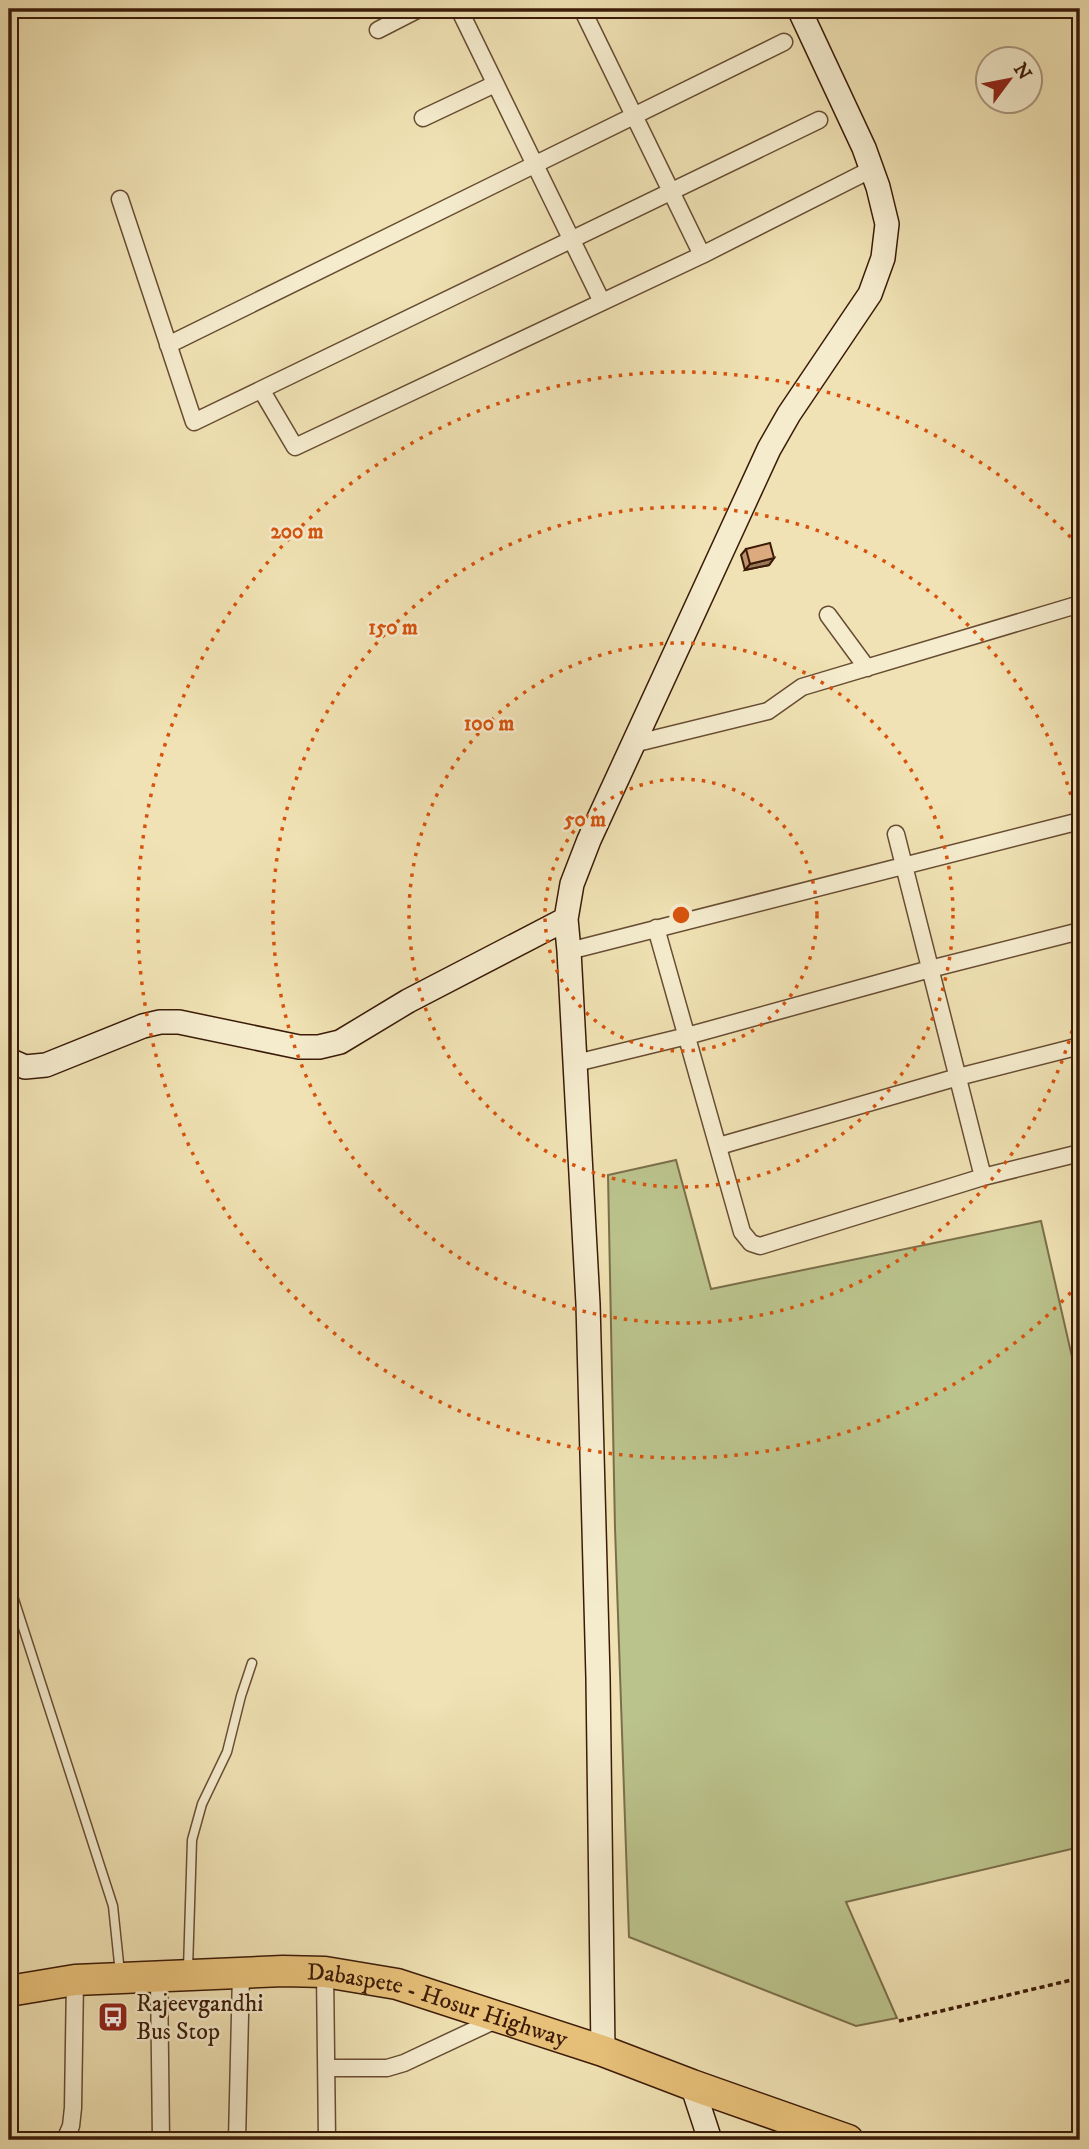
<svg xmlns="http://www.w3.org/2000/svg" width="1089" height="2149" font-family="'IM FELL DW Pica',serif">
	<style>
		.green { fill: #bbc38c; stroke: #7b6f4a; stroke-width: 2 }
		.lines { fill: none; stroke-linecap: round; stroke-linejoin: round }
		.lane-casing { stroke: #684d33; stroke-width: 11 }
		.street-casing { stroke: #684d33; stroke-width: 19 }
		.secondary-casing { stroke: #3b1b08; stroke-width: 26 }
		.highway-casing { stroke: #3b1b08; stroke-width: 33 }
		.path { stroke: #3b1b08; stroke-width: 3.5; stroke-dasharray: 5 3.5; stroke-linecap: butt }
		.lane { stroke: #f5ecce; stroke-width: 8 }
		.street { stroke: #f5ecce; stroke-width: 16 }
		.secondary { stroke: #f5ecce; stroke-width: 23 }
		.highway { stroke: #e8c17a; stroke-width: 30 }
		.wall { fill: #bd926d; stroke: #3b1b08; stroke-width: 2 }
		.shaded-wall { fill: #9a7759; stroke: #3b1b08; stroke-width: 2 }
		.building { fill: #dcaa7f; stroke: #3b1b08; stroke-width: 2 }
		.ring { fill: none; stroke: #d7530c; stroke-width: 3.5; stroke-dasharray: 3.5 7 }
		.labels { text-anchor: middle; stroke-width: 5; stroke-linejoin: round; paint-order: stroke }
		.poi-label { font-size: 24px; fill: #3b1b08; stroke: #f5ecce; text-anchor: start }
		.street-label { font-size: 24px; fill: #3b1b08; stroke: #f5ecce }
		.centre { fill: #d7530c; stroke: #f5ecce; stroke-width: 3.5 }
		.ring-label { font-size: 21px; text-anchor: middle; font-weight: bold; fill: #d7530c; stroke: #f5ecce; stroke-width: 5; stroke-linejoin: round; paint-order: stroke }
	</style>
	<rect width="100%" height="100%" fill="#f0e2b4"/>
	<filter id="stains"><feTurbulence type="fractalNoise" baseFrequency=".00286" numOctaves="4"/><feColorMatrix values="0 0 0 0 .2 0 0 0 0 .09 0 0 0 0 .02 0 0 0 .5 -.17"/></filter>
	<radialGradient id="worn" r=".72"><stop offset=".6" stop-color="#630" stop-opacity="0"/><stop offset="1" stop-color="#630" stop-opacity=".3"/></radialGradient>
	<path class="green" d="M676,1160L711,1289L1041,1221L1075,1370H1080V1847L846,1902L897,2018L856,2026L629,1937L615,1528L608,1175Z"/>
	<g class="lines">
		<g class="lane-casing">
			<path id="lane" d="M9,1584L113,1906L120,1973
				M188,1969L192,1840L202,1804L227,1752L241,1696L252,1663"/>
		</g>
		<g class="street-casing">
			<path id="street" d="M459,9L602,302
				M582,9L702,255
				M378,30L419,9
				M423,118L495,84
				M120,199L194,422L819,120
				M168,345L784,42
				M262,391L295,447L702,255L872,169
				M828,615L867,668
				M633,744L768,711L802,687L1080,604
				M896,834L983,1177
				M656,928L742,1232L751,1243L760,1246L983,1177L1080,1153
				M569,951L1080,821
				M576,1063L687,1036L930,969L1080,931
				M719,1146L958,1077L1080,1046
				M325,1972L327,2140
				M159,1977L161,2140
				M328,2068H387L404,2063L500,2018
				M65,2140L71,2126L73,2108L75,1980
				M237,2140L241,1974"/>
		</g>
		<g class="secondary-casing">
			<path id="secondary" d="M9,1060L25,1067L46,1065L143,1026L160,1022H179L299,1047H319L340,1042L408,1001L566,919
				M603,2051L598,1678L588,1304L569,951L566,919L572,884L589,840L769,449L789,414L870,294L883,258L887,224L878,187L864,148L799,9
				M692,2085L710,2140"/>
		</g>
		<g class="highway-casing">
			<g id="highway">
				<path id="s1" d="M9,1991L75,1980L283,1971L325,1972L397,1984L603,2051L692,2085L848,2140"/>
			</g>
		</g>
		<path class="path" d="M899,2021L1080,1978"/>
		<use href="#lane" class="lane"/>
		<use href="#street" class="street"/>
		<use href="#secondary" class="secondary"/>
		<use href="#highway" class="highway"/>
	</g>
	<path class="wall" d="M746,549L774,558L769,565L745,570L741,555Z"/>
	<path class="shaded-wall" d="M774,558L769,565L745,570L750,564Z"/>
	<path class="building" d="M770,543L774,558L750,564L746,549Z"/>
	<g class="ring">
		<circle cx="681" cy="915" r="136"/>
		<circle cx="681" cy="915" r="272"/>
		<path d="M1080 1000A408 408 0 1 1 1080 830"/>
		<path d="M1078 1285A543 543 0 1 1 1078 545"/>
	</g>
	<defs>
		<g id="bus-square" transform="scale(1.575)"><rect x="-9" y="-9" width="18" height="18" rx="4" fill="#8f2418" stroke="#f5ecce"/><path d="M-5-6H5V4H4V6H2V4H-2V6H-4V4H-5ZM-3.5-4V0h7V-4ZM-3.5 1.2v1.5H-2V1.2ZM2 1.2v1.5H3.5V1.2Z" fill="#fff"/></g>
	</defs>
	<g fill-rule="evenodd">
		<use href="#bus-square" x="113" y="2017"/>
	</g>
	<g class="labels">
		<g class="poi-label">
			<text x="136" y="2011">Rajeevgandhi<tspan x="136" dy="28">Bus Stop</tspan></text>
		</g>
		<g class="street-label">
			<text dy="8" stroke="none"><textPath href="#s1" startOffset="434">Dabaspete - Hosur Highway</textPath></text>
		</g>
	</g>
	<circle cx="681" cy="915" r="10" class="centre"/>
	<g class="ring-label">
		<text x="297" y="538">200 m</text>
		<text x="393" y="634">150 m</text>
		<text x="489" y="730">100 m</text>
		<text x="585" y="826">50 m</text>
	</g>
	<rect width="1089" height="2149" fill="none" stroke="#f0e2b4" stroke-width="35"/>
	<rect x="10" y="10" width="1068" height="2128" fill="none" stroke="#3b1b08" stroke-width="3.5"/>
	<rect x="18" y="18" width="1054" height="2114" fill="none" stroke="#3b1b08" stroke-width="2"/>
	<g transform="translate(1009 80) rotate(58)"><circle r="33" fill="#f5ecce" stroke="#ab987f" stroke-width="2"/>
	<path d="M0-5L12 26L0 18L-12 26Z" fill="#8f2418"/>
	<text y="-10" font-size="19" font-weight="bold" text-anchor="middle" fill="#3b1b08">N</text>
	</g>
	<rect width="100%" height="100%" filter="url(#stains)"/>
	<rect width="100%" height="100%" fill="url(#worn)"/>
</svg>
